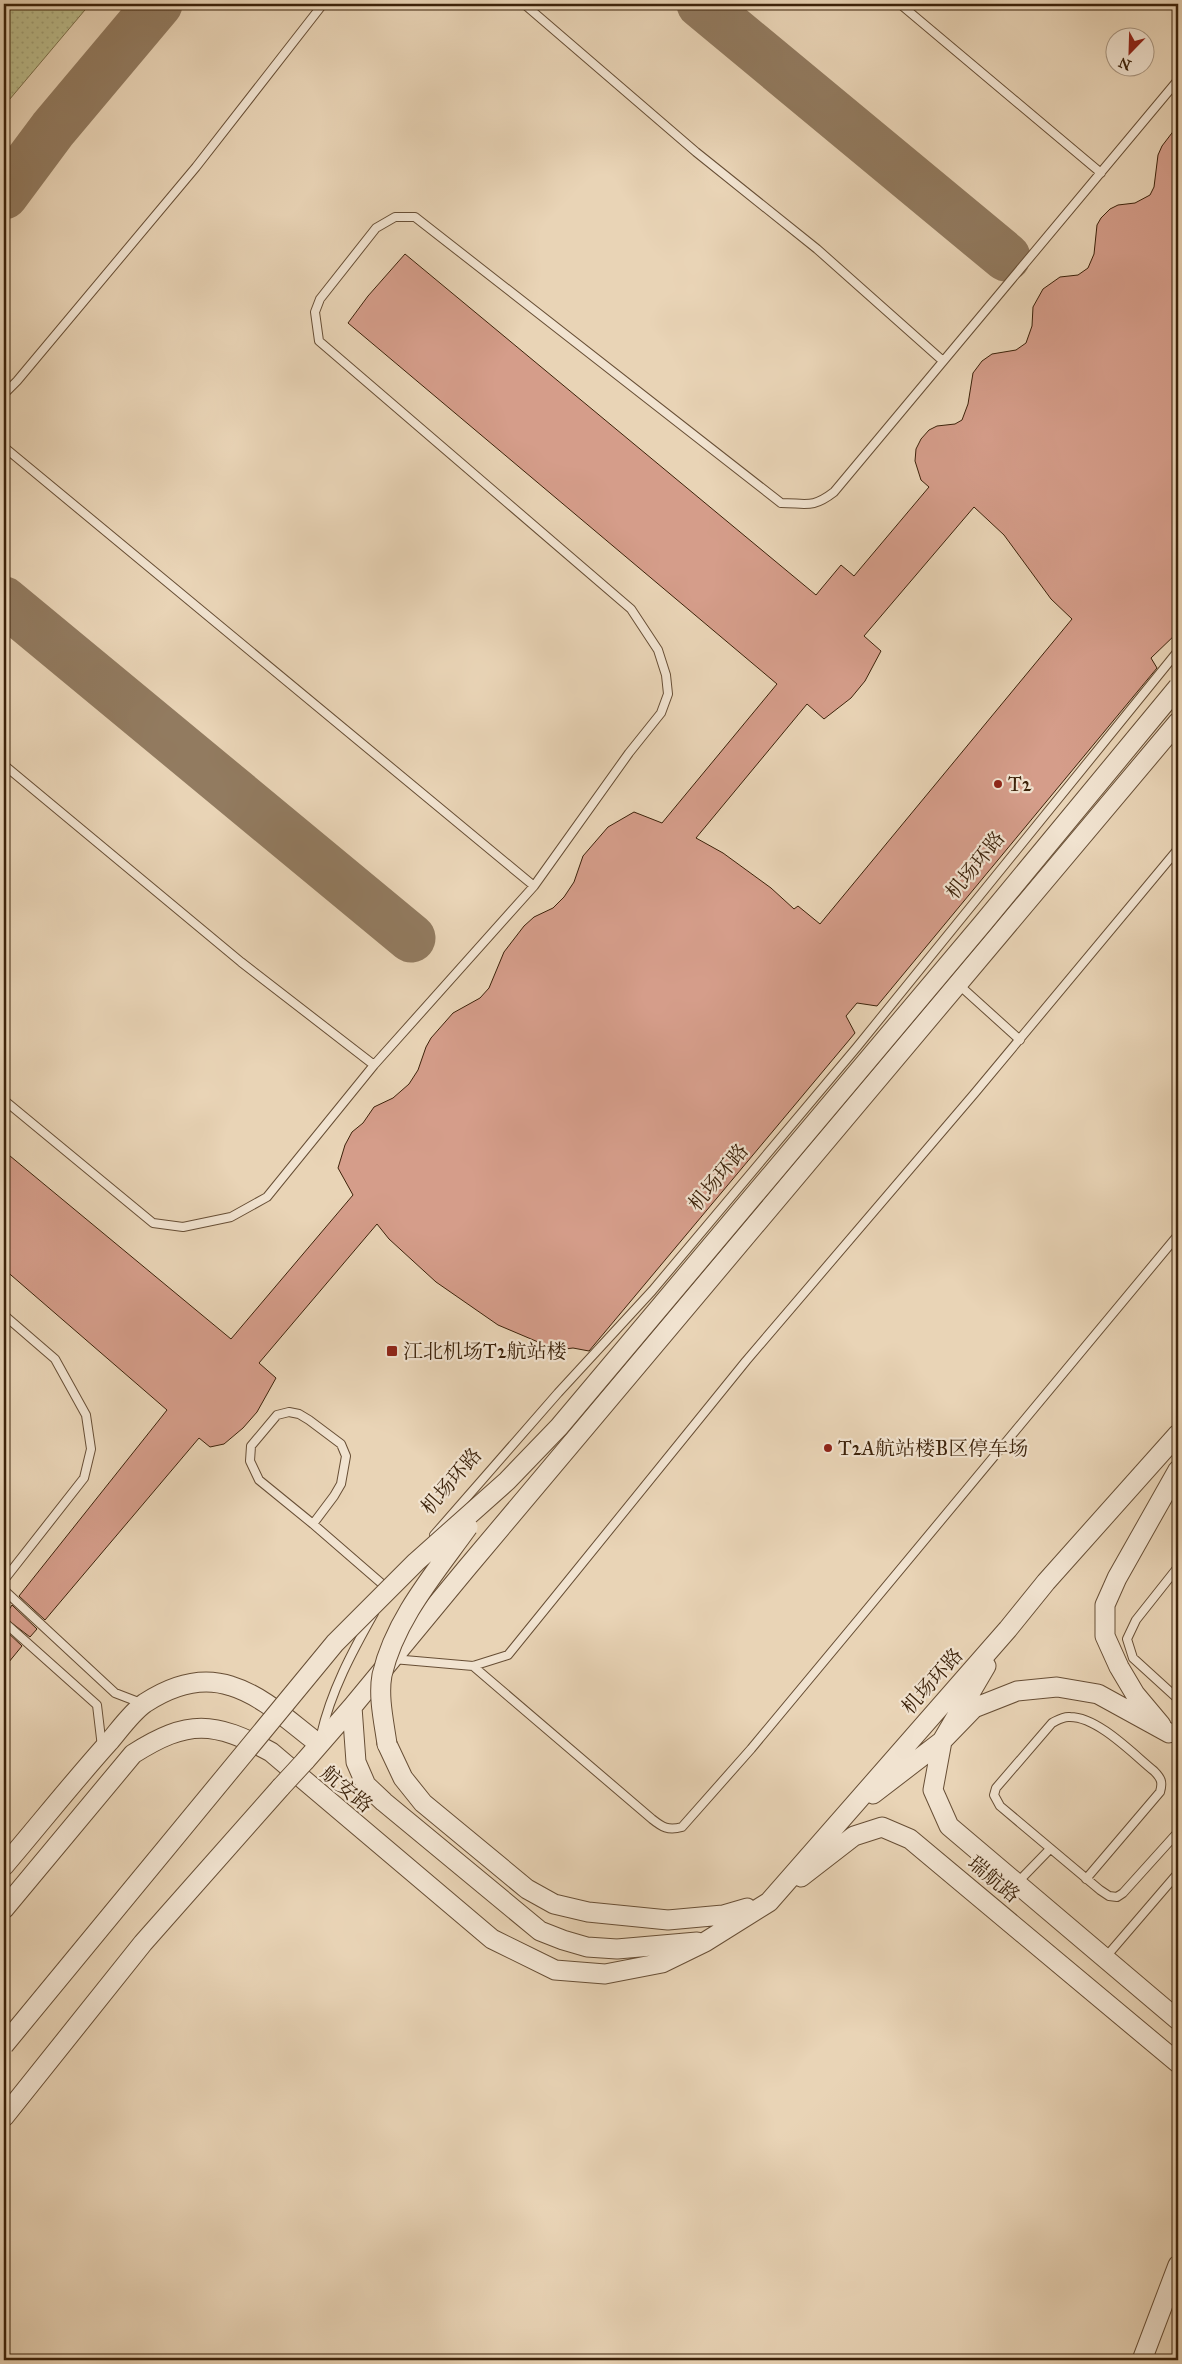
<svg xmlns="http://www.w3.org/2000/svg" width="1182" height="2364" font-family="'IM FELL Great Primer','Noto Serif SC',serif">
	<style>
		.grass { fill: url(#grass-dots); stroke: #7c6f4a }
		.lines { fill: none; stroke-linecap: round; stroke-linejoin: round }
		.taxiway { stroke: #927b60; stroke-width: 49 }
		.building { fill: #d59d8a; stroke: #3c220a; fill-rule: evenodd }
		.service-casing { stroke: #674e35; stroke-width: 10 }
		.tertiary-casing { stroke: #674e35; stroke-width: 21 }
		.service { stroke: #f1e3d0; stroke-width: 8 }
		.tertiary { stroke: #f1e3d0; stroke-width: 19 }
		.tertiary-bridge-casing { stroke: #674e35; stroke-width: 21; stroke-linecap: butt }
		.tertiary-bridge { stroke: #f1e3d0; stroke-width: 19 }
		.poi-dot { fill: #8f2418; stroke: #f1e3d0; stroke-width: 2 }
		.labels { text-anchor: middle; stroke-width: 4.5; stroke-linejoin: round; paint-order: stroke }
		.poi-label { font-size: 20px; fill: #3c220a; stroke: #f1e3d0; text-anchor: start }
		.street-label { font-size: 20px; fill: #3c220a; stroke: #f1e3d0 }
	</style>
	<defs>
		<pattern id="grass-dots" width="8" height="8" patternUnits="userSpaceOnUse" patternTransform="scale(1.25)"><rect width="8" height="8" fill="#bbbc8b"/><path d="M2 2h.1M6 6h.1" fill="none" stroke="#a2a177" stroke-width="1.8" stroke-linecap="round"/></pattern>
	</defs>
	<rect width="100%" height="100%" fill="#e9d4b6"/>
	<filter id="stains"><feTurbulence type="fractalNoise" baseFrequency=".004" numOctaves="4"/><feColorMatrix values="0 0 0 0 .2 0 0 0 0 .09 0 0 0 0 .02 0 0 0 .5 -.17"/></filter>
	<radialGradient id="worn" r=".72"><stop offset=".6" stop-color="#630" stop-opacity="0"/><stop offset="1" stop-color="#630" stop-opacity=".3"/></radialGradient>
	<path class="grass" d="M4,4H90L4,106Z"/>
	<g class="lines">
		<path class="taxiway" d="M701,4L1006,257
			M4,195L53,129L158,4
			M4,601L411,938"/>
	</g>
	<path class="building" d="M1178,125V632L1151,658L1157,668L877,1006L857,1003L846,1016L855,1033L589,1351L573,1348L557,1350L498,1325L436,1282L389,1239L377,1224L259,1363L276,1378L257,1412L243,1428L224,1444L210,1447L199,1438L45,1620L19,1596L167,1410L4,1269V1151L231,1339L353,1195L338,1168L345,1145L352,1132L363,1123L374,1107L393,1098L409,1084L418,1070L426,1047L431,1038L453,1013L480,998L489,988L504,952L524,926L534,917L553,908L564,897L574,882L583,856L608,827L634,812L662,823L777,684L348,323L368,296L405,254L816,595L841,565L854,576L929,487L921,480L915,461L916,449L921,439L929,430L937,426L955,424L962,420L968,404L973,373L982,361L992,354L1016,350L1026,343L1032,326L1033,307L1043,289L1060,277L1078,275L1088,268L1094,254L1097,225L1101,218L1110,209L1118,205L1135,203L1150,195L1154,187L1158,155L1162,146ZM974,507L1004,535L1051,599L1072,619L820,924L798,906L794,909L771,888L723,853L696,838L807,704L824,719L851,698L865,681L881,651L864,636Z
		M12,1605L37,1629L30,1637L4,1617Z
		M4,1629L22,1646L4,1668Z"/>
	<g class="lines">
		<g class="service-casing">
			<path id="service" d="M524,4L696,152L817,249L943,361
				M900,4L1101,173
				M4,394L17,381L196,167L323,4
				M4,447L534,886
				M4,765L241,962L374,1065
				M958,984L1020,1040
				M4,1100L153,1223L183,1227L231,1217L267,1197L374,1065L534,886L629,753L661,713L668,694L666,675L658,650L631,609L319,341L315,312L320,299L376,228L395,217H415L781,503C806,503 812,509 834,492L1178,80
				M4,1315L55,1359L86,1415L91,1449L84,1478L4,1580
				M313,1524L334,1496L341,1484L346,1456L341,1444L309,1420L299,1414L289,1412L277,1415L251,1446L250,1461L259,1480L313,1524L388,1589
				M434,1535L558,1393L652,1291L857,1047L1178,651
				M1178,1567L1136,1620L1127,1639L1133,1658L1178,1699
				M4,1590L115,1693L141,1703
				M4,1622L97,1705L102,1747
				M393,1659L473,1666L508,1655L746,1361L974,1094L1178,849
				M473,1666L652,1819C662,1827 668,1831 682,1827L751,1749L1178,1235
				M321,1735C331,1691 352,1652 374,1613
				M1086,1879L1160,1792C1163,1782 1161,1778 1154,1771C1133,1754 1098,1717 1070,1717C1063,1716 1058,1720 1052,1723L996,1788L994,1795L1000,1806L1100,1890L1109,1896L1117,1897L1123,1893L1178,1832
				M1017,1883L1050,1849
				M1105,1958L1178,1873"/>
		</g>
		<g class="tertiary-casing">
			<path id="tertiary" d="M986,1666L942,1741L933,1790L949,1826L1178,2020
				M352,1707L356,1762L366,1785L384,1802L540,1931L563,1940L587,1947L617,1949L697,1942
				M1161,1725L1135,1694L1119,1667L1105,1636V1605L1117,1578L1178,1470
				M387,1744L403,1778L423,1803L527,1889L554,1904L588,1912L668,1920L723,1915L747,1908
				M305,1761L352,1707L466,1569L1178,722
				M873,1794L942,1741L974,1708L1017,1691L1057,1687L1098,1694L1169,1733
				M4,1866C39,1825 73,1782 109,1742C120,1729 132,1712 145,1703C171,1686 201,1676 231,1686C264,1696 292,1724 319,1744
				M801,1877L854,1836L882,1827L910,1839L1178,2063
				M4,1909L133,1754C188,1719 214,1721 271,1752L492,1939L555,1970L605,1974L662,1963L705,1942L769,1902L1008,1629L1046,1582L1178,1434
				M4,2117L143,1943L281,1787
				M1142,2360L1178,2265"/>
		</g>
		<use href="#service" class="service"/>
		<use href="#tertiary" class="tertiary"/>
		<g class="tertiary-bridge-casing">
			<path id="tertiary-bridge" d="M387,1744C384,1722 378,1697 382,1675C395,1619 435,1573 468,1527
				M281,1787L305,1761
				M4,2045L335,1643L416,1562L507,1481L559,1427L983,923L1178,687"/>
		</g>
		<use href="#tertiary-bridge" class="tertiary-bridge"/>
	</g>
	<g class="poi-dot">
		<circle cx="998" cy="784" r="5"/>
		<rect x="386" y="1345" width="12" height="12" rx="2.5"/>
		<circle cx="828" cy="1448" r="5"/>
	</g>
	<g class="labels">
		<g class="poi-label">
			<text x="1008" y="791">T2</text>
			<text x="403" y="1358">江北机场T2航站楼</text>
			<text x="838" y="1455">T2A航站楼B区停车场</text>
		</g>
		<g class="street-label">
			<text transform="translate(975 865) rotate(-51)" y="7">机场环路</text>
			<text transform="translate(718 1177) rotate(-50)" y="7">机场环路</text>
			<text transform="translate(451 1481) rotate(-49)" y="7">机场环路</text>
			<text transform="translate(932 1681) rotate(-48)" y="7">机场环路</text>
			<text transform="translate(347 1789) rotate(40)" y="7">航安路</text>
			<text transform="translate(994 1879) rotate(40)" y="7">瑞航路</text>
		</g>
	</g>
	<rect width="1182" height="2364" fill="none" stroke="#e9d4b6" stroke-width="20"/>
	<rect x="5" y="5" width="1172" height="2354" fill="none" stroke="#3c220a" stroke-width="2.5"/>
	<rect x="10" y="10" width="1162" height="2344" fill="none" stroke="#3c220a"/>
	<g transform="translate(1130 52) rotate(203)"><circle r="24" fill="#f1e3d0" stroke="#a99681"/>
	<path d="M0-4L9 19L0 12L-9 19Z" fill="#8f2418"/>
	<text y="-8" font-size="14" font-weight="bold" text-anchor="middle" fill="#3c220a">N</text>
	</g>
	<rect width="100%" height="100%" filter="url(#stains)"/>
	<rect width="100%" height="100%" fill="url(#worn)"/>
</svg>
